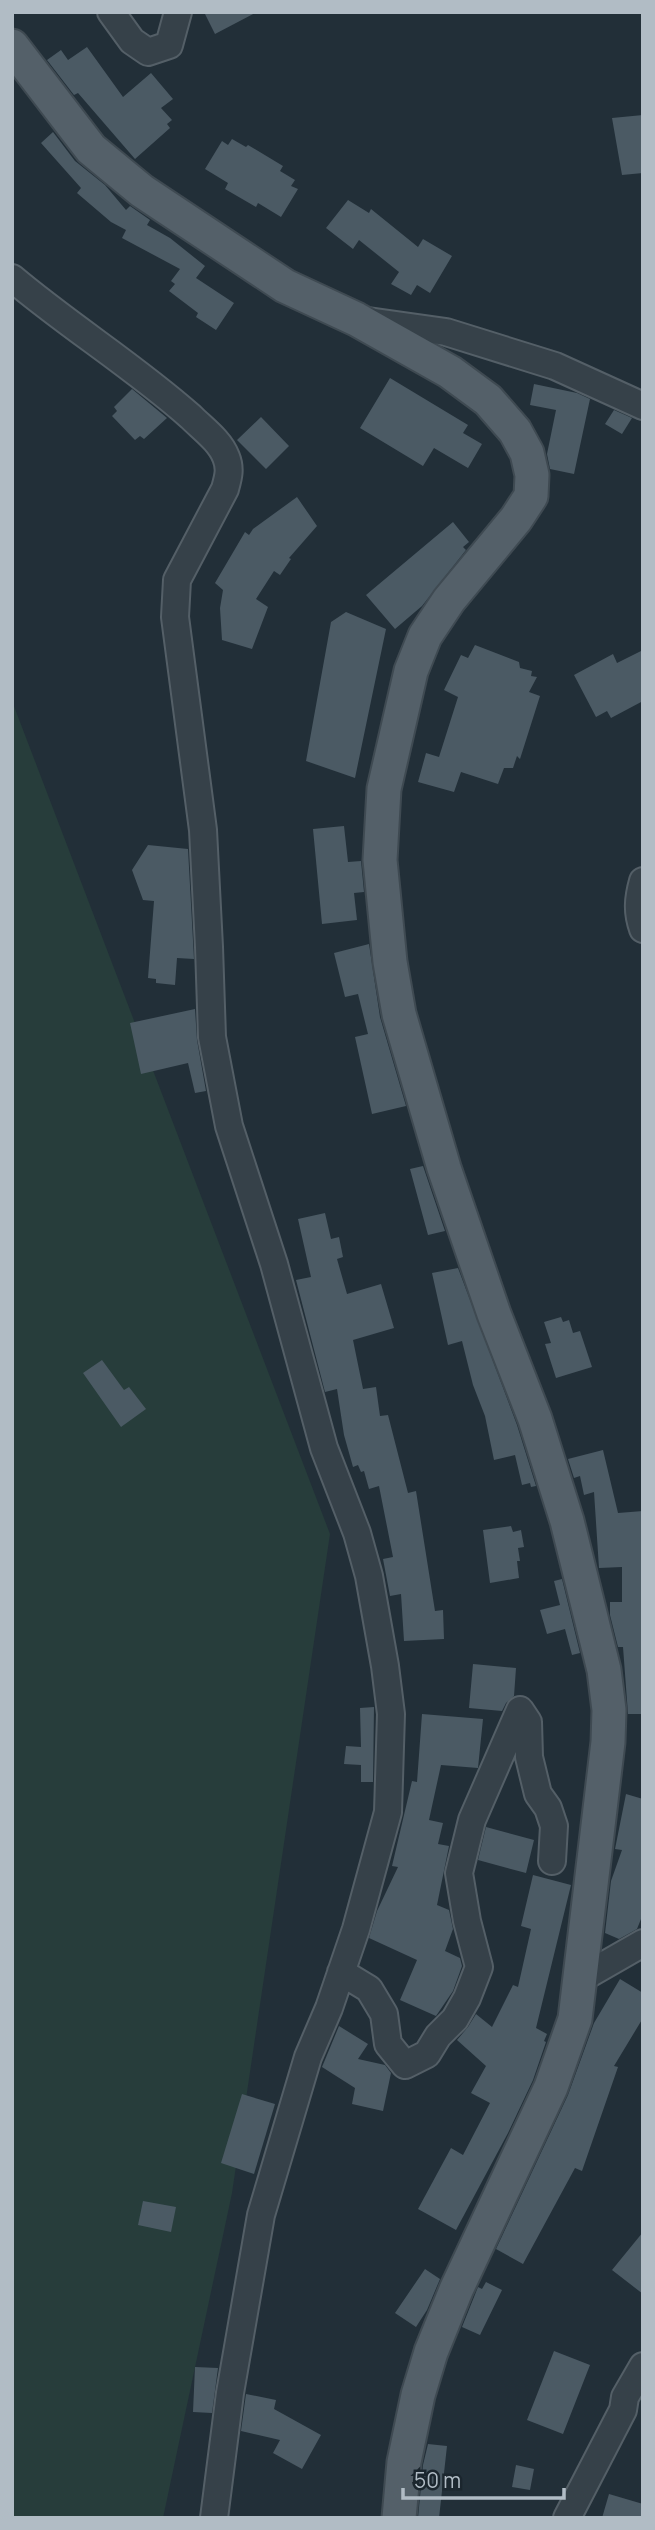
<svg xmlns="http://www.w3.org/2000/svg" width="655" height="2530" font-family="Manrope,sans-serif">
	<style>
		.green { fill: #273d3b }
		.building { fill: #4b5a64 }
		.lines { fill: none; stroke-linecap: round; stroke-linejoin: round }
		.minor-casing { stroke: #545f67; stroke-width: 30 }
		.major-casing { stroke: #3f4a52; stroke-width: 37 }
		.minor { stroke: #364149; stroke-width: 26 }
		.major { stroke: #546069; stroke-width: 33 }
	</style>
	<rect width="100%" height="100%" fill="#222f38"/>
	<path class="green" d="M12,701L330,1534L232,2193L163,2518H12Z"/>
	<path class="building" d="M204,12H257L215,34Z
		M87,47L123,97L151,73L173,99L161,108L172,120L167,124L170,128L135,159L78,93L74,95L47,60L61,50L68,60Z
		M643,115V173L622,175L612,118Z
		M53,132L75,161L105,185L126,210L130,206L150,220L147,225L170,238L205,266L196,278L234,303L216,330L196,317L198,313L169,291L175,284L171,281L180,269L122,238L126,230L111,222L77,193L81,188L41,143Z
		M232,139L246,147L248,145L283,166L280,171L295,180L291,186L298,189L281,217L258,203L256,207L225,189L228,183L205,169L222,141L228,145Z
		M348,200L369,213L371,209L418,247L423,239L452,256L430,293L417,285L411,295L391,284L399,272L359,240L353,249L326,228Z
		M390,378L468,425L463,433L482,444L468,468L434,448L423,466L360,428Z
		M534,384L577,393L590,399L574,474L550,469L547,454L556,410L530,405Z
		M132,389L167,418L144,439L140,436L135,440L112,416L117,411L114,407Z
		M614,410L632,418L622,434L605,424Z
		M261,417L289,446L266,469L237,440Z
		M297,497L317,526L289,558L291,559L280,575L274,571L256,599L268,607L252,649L222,640L220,608L223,590L215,583L245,532L249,535L253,529Z
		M453,522L469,542L463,547L466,550L422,606L395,629L366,595Z
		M346,612L386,629L355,778L306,761L331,622Z
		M475,645L519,662L520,668L532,671L531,676L537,677L529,692L540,696L520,759L517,756L513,768H504L498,784L461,772L454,792L418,782L426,753L439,757L458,697L444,690L461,655L468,658Z
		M643,650V701L611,718L607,711L596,717L574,675L613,654L617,663Z
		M344,826L348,862L361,861L364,892L354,893L357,920L322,924L313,829Z
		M148,845L188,849L194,959L177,958L175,985L156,983V979L148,978L154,901L143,900L132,870Z
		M369,944L380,1017L406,1106L372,1114L355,1037L368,1034L358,994L345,997L334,953Z
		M195,1009L197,1040L206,1091L195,1093L188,1063L141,1074L130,1023Z
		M423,1166L445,1231L428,1235L410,1169Z
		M325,1213L331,1239L339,1237L343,1257L337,1259L347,1294L381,1284L394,1328L353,1340L363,1389L376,1387L380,1416L388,1415L408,1493L416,1491L435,1611L443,1610L444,1639L404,1641L401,1594L390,1596L383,1559L393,1557L379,1486L369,1489L364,1471L361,1472L358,1465L353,1467L344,1435L337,1389L325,1392L296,1280L311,1277L298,1219Z
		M458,1268L517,1425L536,1486L531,1487L530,1483L522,1485L515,1455L494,1460L485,1416L473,1385L462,1341L448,1345L432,1273Z
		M561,1317L563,1322L569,1320L573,1333L580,1331L592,1367L556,1378L545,1344L551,1343L544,1322Z
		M102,1360L124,1390L129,1387L146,1409L121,1427L83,1373Z
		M603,1450L618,1513L643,1511V1714H628L623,1647H618L610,1615V1602H622V1567L599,1568L594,1492L584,1495L580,1476L574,1478L568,1459Z
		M511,1526L513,1532L521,1530L524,1547L518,1548L520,1561H517L519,1578L490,1583L483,1530Z
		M562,1579L580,1653L572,1655L565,1629L547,1634L540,1610L560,1605L554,1581Z
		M473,1664L516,1668L514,1696L506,1703L502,1711L469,1708Z
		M374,1707L373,1782H361V1765L344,1764L346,1746L361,1747L360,1708Z
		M422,1714L483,1719L478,1768L441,1765L429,1820L443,1823L438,1844L449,1846L437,1905L449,1910L453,1929L445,1951L460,1958L462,1966L453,1991L436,2016L400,2000L417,1960L369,1938L377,1911L398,1867L392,1866L412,1781L417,1782Z
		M626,1794L643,1799V1914L637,1929L619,1939L605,1933L611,1881L622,1850L615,1849Z
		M486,1827L534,1840L526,1873L478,1860Z
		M533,1875L571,1885L536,2028L547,2034L544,2041L546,2042L533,2080L508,2133L456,2230L418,2209L451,2148L463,2155L490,2103L471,2093L486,2066L457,2040L468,2027L476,2014L492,2027L513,1985L518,1987L531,1929L521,1926Z
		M620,1979L643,1993V2018L614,2066L618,2067L582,2171L575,2168L523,2264L496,2249L568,2095L594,2023Z
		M339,2026L368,2044L358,2059L385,2065L391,2073L383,2111L352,2104L355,2088L322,2067Z
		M242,2094L275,2104L254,2174L221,2163Z
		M143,2201L176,2207L171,2232L138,2225Z
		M643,2232V2294L612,2270Z
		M425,2269L440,2279L427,2310L416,2327L395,2313Z
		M486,2282L502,2290L480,2335L462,2327L478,2287L482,2289Z
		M554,2351L590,2365L563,2434L527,2420Z
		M195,2367L218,2368L212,2413L193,2412Z
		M246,2394L276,2400L274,2409L321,2435L302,2469L273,2453L280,2440L241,2431Z
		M428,2444L447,2446L439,2518H418L423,2465Z
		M516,2465L534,2469L530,2490L512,2487Z
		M609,2494L643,2504V2518H602Z"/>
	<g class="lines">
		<g class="minor-casing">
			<path id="minor" d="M111,12L132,41L148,52L169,45L178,12
				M12,278C70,327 135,367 191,417C203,429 220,441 226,457C231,469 228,478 225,489L177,580L175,617L203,830L209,947L212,1037L229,1126L274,1264L324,1448L357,1533L369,1576L385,1666L391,1714L388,1812L356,1929L329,2008L308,2057L261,2215L230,2393L214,2518
				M368,321L446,332L555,366L643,406
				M643,881C638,899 637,912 643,929
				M341,1972L369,1989L384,2014L388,2044L405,2065L427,2054L438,2036L455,2019L467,1998L479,1967L467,1921L459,1873L472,1820L520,1710L528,1722L529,1757L538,1794L548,1808L554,1826L552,1861
				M582,1978L643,1943
				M567,2518L623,2410L625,2397L643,2366"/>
		</g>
		<g class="major-casing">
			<path id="major" d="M12,46L91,149L142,191L285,286L356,319L450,372L488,400L515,431L527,453L532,475L531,496L516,519L449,600L425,636L411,671L384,789L380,860L390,962L399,1014L444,1168L494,1314L535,1419L567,1521L604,1670L609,1710L608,1742L575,2019L551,2087L456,2290L431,2352L418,2395L404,2462L399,2518"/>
		</g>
		<use href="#minor" class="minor"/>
		<use href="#major" class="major"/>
	</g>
	<rect width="655" height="2530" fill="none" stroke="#b1bcc5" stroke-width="28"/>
	<path d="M403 2488v10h161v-10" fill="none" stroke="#b1bcc5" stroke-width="3.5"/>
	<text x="414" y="2488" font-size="21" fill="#b1bcc5" stroke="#1b262e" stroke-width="5" paint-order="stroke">50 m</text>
</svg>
